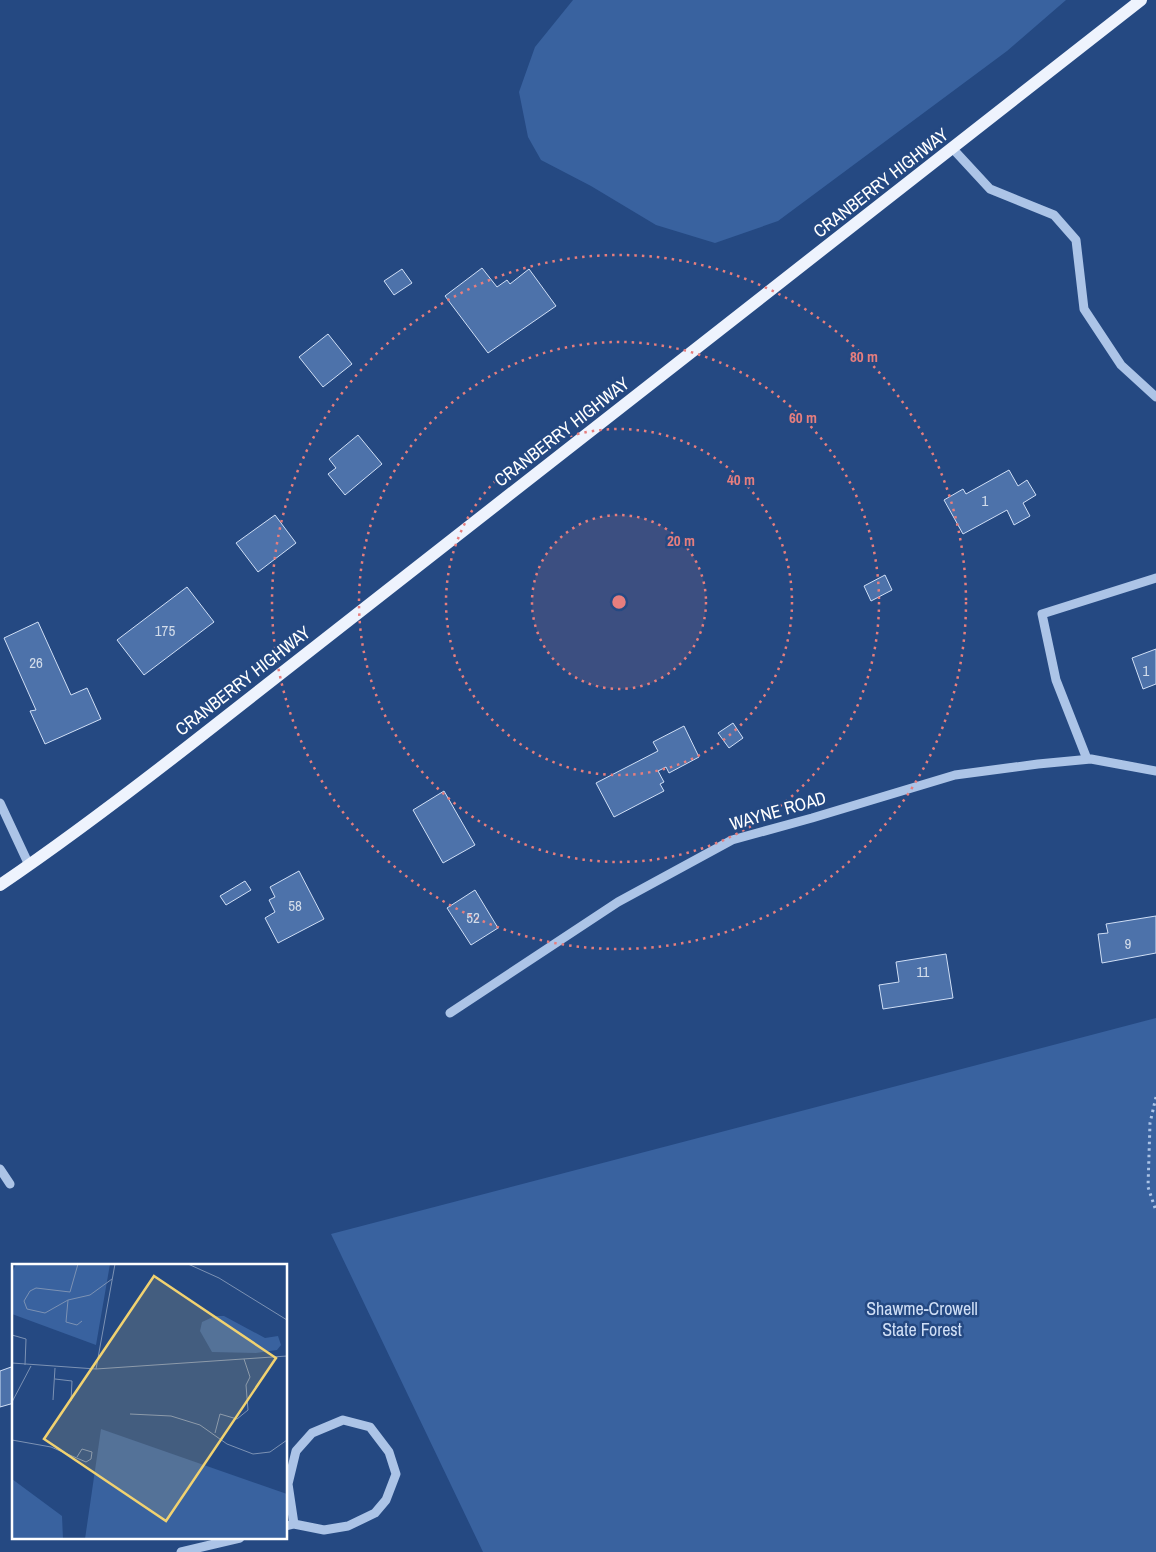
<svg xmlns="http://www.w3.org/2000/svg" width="1156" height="1552" font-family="'Archivo Narrow',sans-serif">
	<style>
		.green { fill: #39629f }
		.building { fill: #4d72aa; stroke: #d0dff6 }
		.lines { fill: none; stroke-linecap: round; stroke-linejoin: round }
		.path { stroke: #acc4e7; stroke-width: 3; stroke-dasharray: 2.5 4; stroke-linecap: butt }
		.minor { stroke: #acc4e7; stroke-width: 9 }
		.major { stroke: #eef3fd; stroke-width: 12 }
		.ring { fill: none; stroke: #e67e7e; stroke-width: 2.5; stroke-dasharray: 2.5 5 }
		.labels { text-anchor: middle; stroke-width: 5; stroke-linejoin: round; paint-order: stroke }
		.number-label { font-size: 15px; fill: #d2dcea }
		.street-label { font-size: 18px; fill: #fff; stroke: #254982 }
		.park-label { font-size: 18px; fill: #d0dff6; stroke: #254982 }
		.inset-road { fill: none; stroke: #7c92b4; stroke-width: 1 }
		.view { fill: #f1d270; fill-opacity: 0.15; stroke: #f1d270; stroke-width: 2.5 }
		.inset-edge { fill: none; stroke: #fff; stroke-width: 2.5 }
		.centre { fill: #e67e7e; stroke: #254982; stroke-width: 2.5 }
		.ring-label { font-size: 15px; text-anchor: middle; font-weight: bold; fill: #e67e7e; stroke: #254982; stroke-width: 5; stroke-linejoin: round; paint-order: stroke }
	</style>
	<rect width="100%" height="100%" fill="#254982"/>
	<path class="green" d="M573,0H1066L1007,51L778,221L715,243L656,225L591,186L541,160L528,137L519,92L535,47Z
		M1156,1018V1552H483L331,1234Z"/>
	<path class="building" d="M482,268L497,287L507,280L510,284L529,269L556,306L488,353L445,296Z
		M402,269L412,283L394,295L384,281Z
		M328,334L352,364L323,387L299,357Z
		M358,435L382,464L345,495L328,474L336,468L329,459Z
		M1009,470L1018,486L1027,480L1036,495L1023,503L1030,516L1014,525L1007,510L963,534L944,500L963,489L966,494Z
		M275,515L296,543L258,572L236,543Z
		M885,575L892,590L871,601L864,586Z
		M187,587L214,622L144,675L117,640Z
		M38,622L71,695L87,688L101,719L45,744L30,711L36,710L4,638Z
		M1156,649V684L1143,689L1132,658Z
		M733,723L743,738L729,748L718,733Z
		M684,726L699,757L669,773L666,767L658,771L664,782L660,784L664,791L614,817L596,783L658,751L653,742Z
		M444,791L475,845L443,863L413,810Z
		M299,871L324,919L278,943L265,918L275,912L269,900L275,897L270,887Z
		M245,881L251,890L226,905L220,896Z
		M475,890L498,928L471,945L447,908Z
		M1156,916V953L1102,963L1098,934L1108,933L1106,924Z
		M946,954L953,998L883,1009L879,985L899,982L896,962Z
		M14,1366V1403L0,1407V1371Z"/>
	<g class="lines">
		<path class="path" d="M1156,1097L1150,1123L1148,1187L1156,1211"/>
		<path class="minor" d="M953,149L990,189L1054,215L1076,240L1084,309L1121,365L1156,397
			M1087,759L1056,680L1042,614L1156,578
			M0,803L29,865
			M450,1013L618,902L732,840L812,818L955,775L1038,764L1091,759L1156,771
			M0,1169L10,1184
			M286,1526L294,1524L324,1530L348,1526L375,1513L386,1500L396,1474L389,1452L370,1427L343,1420L312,1433L296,1451L288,1484L294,1524
			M181,1552L240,1538"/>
		<path class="major" d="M0,885C74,835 144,781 214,726L1141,0"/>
	</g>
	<circle cx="619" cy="602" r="87" fill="#e67e7e" fill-opacity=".12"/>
	<g class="ring">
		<circle cx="619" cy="602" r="87"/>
		<circle cx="619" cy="602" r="173"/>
		<circle cx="619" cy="602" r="260"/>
		<circle cx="619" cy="602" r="347"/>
	</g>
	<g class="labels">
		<g class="number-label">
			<text x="985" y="506">1</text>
			<text x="165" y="636">175</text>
			<text x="36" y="668">26</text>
			<text x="1146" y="676">1</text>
			<text x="295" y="911">58</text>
			<text x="473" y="923">52</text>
			<text x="1128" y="949">9</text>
			<text x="923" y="977">11</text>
		</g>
		<g class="street-label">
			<text transform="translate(881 183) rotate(-38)" y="6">CRANBERRY HIGHWAY</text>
			<text transform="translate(562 432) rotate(-38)" y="6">CRANBERRY HIGHWAY</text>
			<text transform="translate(243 681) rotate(-38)" y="6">CRANBERRY HIGHWAY</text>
			<text transform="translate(778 811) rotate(-16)" y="6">WAYNE ROAD</text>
		</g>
		<g class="park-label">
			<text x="922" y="1315">Shawme-Crowell<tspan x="922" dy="21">State Forest</tspan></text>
		</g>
	</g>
	<g transform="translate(12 1264)">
		<rect width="275" height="275" fill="#254982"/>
		<path d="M4,0H98L84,81L0,50V9ZM203,52H212L253,74L266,72L269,81L265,86L244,89L200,88L188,67L190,58ZM89,165L275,230V275H73ZM0,215L50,252L51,275H0Z" fill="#39629f"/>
		<path class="inset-road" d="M66,0L58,28L24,24L18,27L12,37L15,45L33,49L56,36L54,58L65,61L70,57M176,0L207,14L275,56M56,36L78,31L100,15M0,71L14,75L13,101M0,99L84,105L275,92M84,105L103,0M43,115L60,117L59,137M41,136L43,104M0,138L19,102M118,150L159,152L188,161L215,180L241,190L258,188L275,176M203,169L208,150L225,155L236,146L234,121L238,113L232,95M0,176L39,183L74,198L79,195L80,188L70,185L65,193"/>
		<path class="view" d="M142,12L264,94L154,257L32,175Z"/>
		<rect width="275" height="275" class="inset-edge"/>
	</g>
	<circle cx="619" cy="602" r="8" class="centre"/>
	<g class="ring-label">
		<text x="864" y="362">80 m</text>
		<text x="803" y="423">60 m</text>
		<text x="741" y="485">40 m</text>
		<text x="681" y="546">20 m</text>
	</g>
</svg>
